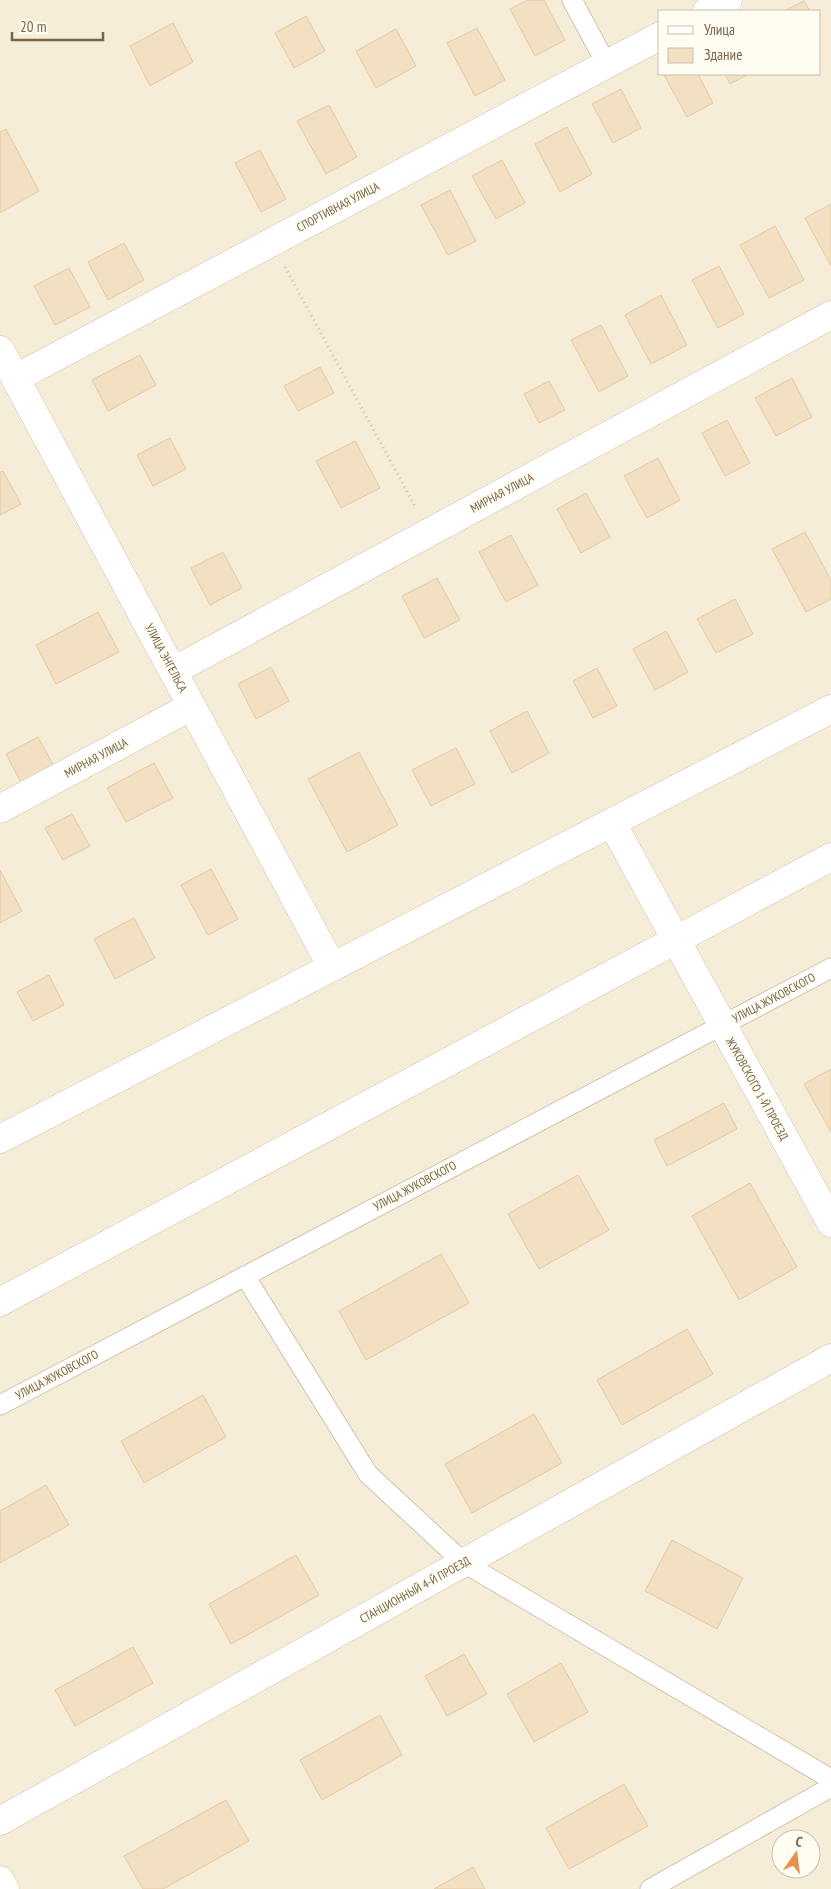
<svg xmlns="http://www.w3.org/2000/svg" width="831" height="1889" font-family="'PT Sans Narrow',sans-serif">
	<style>
		.residential { fill: #f5edd8; fill-rule: evenodd }
		.building { fill: #f3dfc1; stroke: #e6caa1 }
		.lines { fill: none; stroke-linecap: round; stroke-linejoin: round }
		.lane-casing { stroke: #d0c4ae; stroke-width: 21 }
		.street-casing { stroke: #d0c4ae; stroke-width: 29 }
		.secondary-casing { stroke: #d3c6ac; stroke-width: 29 }
		.path { stroke: #d8c3a3; stroke-width: 3; stroke-dasharray: 1 4; stroke-linecap: butt }
		.lane { stroke: #fff; stroke-width: 19 }
		.street { stroke: #fff; stroke-width: 28 }
		.secondary { stroke: #fff; stroke-width: 28 }
		.labels { text-anchor: middle; stroke-width: 4; stroke-linejoin: round; paint-order: stroke }
		.street-label { font-size: 12px; fill: #79654c; stroke: #fffcf1 }
	</style>
	<rect width="100%" height="100%" fill="#fdf9ea"/>
	<path class="residential" d="M0,0H831V1889H0ZM660,11H820V74H660ZM781,1839H811V1869H781Z"/>
	<path class="building" d="M528,0H544L565,40L535,56L510,9Z
		M804,1L810,11H784Z
		M306,16L325,51L294,68L275,33Z
		M173,23L193,62L150,86L130,46Z
		M477,28L505,80L475,96L447,43Z
		M396,29L416,66L376,88L356,51Z
		M666,74H698L713,103L687,117L664,75Z
		M725,74H749L730,84Z
		M621,89L641,128L613,143L592,104Z
		M329,105L357,157L326,174L297,121Z
		M567,127L592,174L560,192L535,144Z
		M6,129L39,191L0,213V132Z
		M260,150L286,199L261,212L235,163Z
		M502,160L525,203L496,219L472,176Z
		M450,190L476,241L448,255L421,205Z
		M831,204V266L805,218Z
		M775,226L804,280L769,298L740,245Z
		M124,243L144,280L108,300L88,262Z
		M719,266L744,314L718,328L692,280Z
		M69,268L90,307L55,325L34,286Z
		M661,295L687,345L651,364L625,315Z
		M601,325L628,376L599,392L571,340Z
		M140,355L156,385L108,411L92,380Z
		M320,367L334,393L298,411L284,386Z
		M792,378L812,417L776,436L755,398Z
		M549,381L565,410L539,423L524,394Z
		M727,420L750,463L725,476L702,433Z
		M170,438L186,469L153,486L137,455Z
		M355,441L380,488L341,508L316,461Z
		M658,458L680,500L647,518L624,476Z
		M3,471L21,504L0,515V472Z
		M586,493L610,537L581,553L557,509Z
		M805,532L831,580V599L806,612L772,549Z
		M511,535L538,585L506,602L479,552Z
		M223,552L242,588L210,605L191,568Z
		M437,578L460,620L424,638L402,596Z
		M735,599L753,634L716,653L697,619Z
		M98,612L119,652L56,684L36,645Z
		M666,631L688,672L655,690L633,649Z
		M271,667L289,701L256,719L238,684Z
		M597,668L617,706L593,718L573,681Z
		M527,711L549,753L512,773L490,731Z
		M38,737L56,770L24,788L6,754Z
		M456,748L475,784L431,806L412,770Z
		M359,752L398,825L347,852L308,779Z
		M154,763L173,798L126,822L107,788Z
		M72,814L90,846L63,860L45,828Z
		M211,869L238,919L208,935L181,885Z
		M0,870L22,911L0,923Z
		M134,918L155,958L115,979L94,939Z
		M49,975L64,1005L33,1021L17,992Z
		M831,1069V1132L804,1084Z
		M724,1103L737,1129L667,1166L654,1140Z
		M578,1175L609,1230L539,1269L508,1214Z
		M750,1183L797,1267L739,1300L692,1216Z
		M441,1254L469,1303L366,1360L339,1311Z
		M687,1329L713,1374L622,1425L597,1380Z
		M203,1395L226,1437L144,1483L121,1441Z
		M534,1414L562,1463L472,1513L445,1464Z
		M46,1485L69,1525L0,1563V1511Z
		M672,1540L743,1578L717,1629L645,1591Z
		M296,1555L319,1595L231,1644L209,1604Z
		M133,1647L153,1683L75,1726L55,1690Z
		M464,1654L487,1694L447,1716L425,1676Z
		M561,1663L588,1712L534,1742L507,1694Z
		M380,1715L402,1755L322,1800L300,1760Z
		M624,1784L648,1826L569,1869L546,1828Z
		M226,1800L249,1841L163,1889H143L124,1856Z
		M473,1867L485,1889H434Z"/>
	<g class="lines">
		<g class="lane-casing">
			<path id="lane" d="M572,0L607,65
				M245,1276L368,1474L464,1563L831,1779
				M0,1405L831,968
				M650,1889L831,1787"/>
		</g>
		<g class="street-casing">
			<path id="street" d="M707,11L728,0
				M0,350L332,967
				M16,378L660,36
				M173,671L831,315
				M0,809L192,706
				M612,823L831,1223
				M0,1302L831,857
				M0,1821L831,1358
				M0,1880L5,1889"/>
		</g>
		<g class="secondary-casing">
			<path id="secondary" d="M0,1139L831,709"/>
		</g>
		<path class="path" d="M285,267L416,508"/>
		<use href="#lane" class="lane"/>
		<use href="#street" class="street"/>
		<use href="#secondary" class="secondary"/>
	</g>
	<g class="labels">
		<g class="street-label">
			<text transform="translate(338 207) rotate(-28)" y="4">СПОРТИВНАЯ УЛИЦА</text>
			<text transform="translate(502 493) rotate(-28)" y="4">МИРНАЯ УЛИЦА</text>
			<text transform="translate(166 658) rotate(62)" y="4">УЛИЦА ЭНГЕЛЬСА</text>
			<text transform="translate(96 758) rotate(-28)" y="4">МИРНАЯ УЛИЦА</text>
			<text transform="translate(774 998) rotate(-28)" y="4">УЛИЦА ЖУКОВСКОГО</text>
			<text transform="translate(757 1089) rotate(61)" y="4">ЖУКОВСКОГО 1-Й ПРОЕЗД</text>
			<text transform="translate(415 1186) rotate(-28)" y="4">УЛИЦА ЖУКОВСКОГО</text>
			<text transform="translate(57 1375) rotate(-28)" y="4">УЛИЦА ЖУКОВСКОГО</text>
			<text transform="translate(415 1590) rotate(-29)" y="4">СТАНЦИОННЫЙ 4-Й ПРОЕЗД</text>
		</g>
	</g>
	<rect x="658" y="10" width="162" height="65" fill="#fffcf1" stroke="#c9c0af"/>
	<rect x="668" y="26" width="25" height="8" fill="#ffffff" stroke="#c9c0af"/>
	<text x="704" y="35" font-size="15" fill="#79654c">Улица</text>
	<rect x="668" y="48" width="25" height="15" fill="#f3dfc1" stroke="#c9c0af"/>
	<text x="704" y="60" font-size="15" fill="#79654c">Здание</text>
	<g transform="translate(796 1854) rotate(14)"><circle r="24" fill="#fffcf1" stroke="#c9c0af"/>
	<path d="M0-4L9 19L0 12L-9 19Z" fill="#e7914f"/>
	<text y="-8" font-size="14" font-weight="bold" text-anchor="middle" fill="#79654c">С</text>
	</g>
	<path d="M12 32v8h91v-8" fill="none" stroke="#79654c" stroke-width="2.5"/>
	<text x="20" y="32" font-size="15" fill="#79654c" stroke="#fffcf1" stroke-width="4" paint-order="stroke">20 m</text>
</svg>
